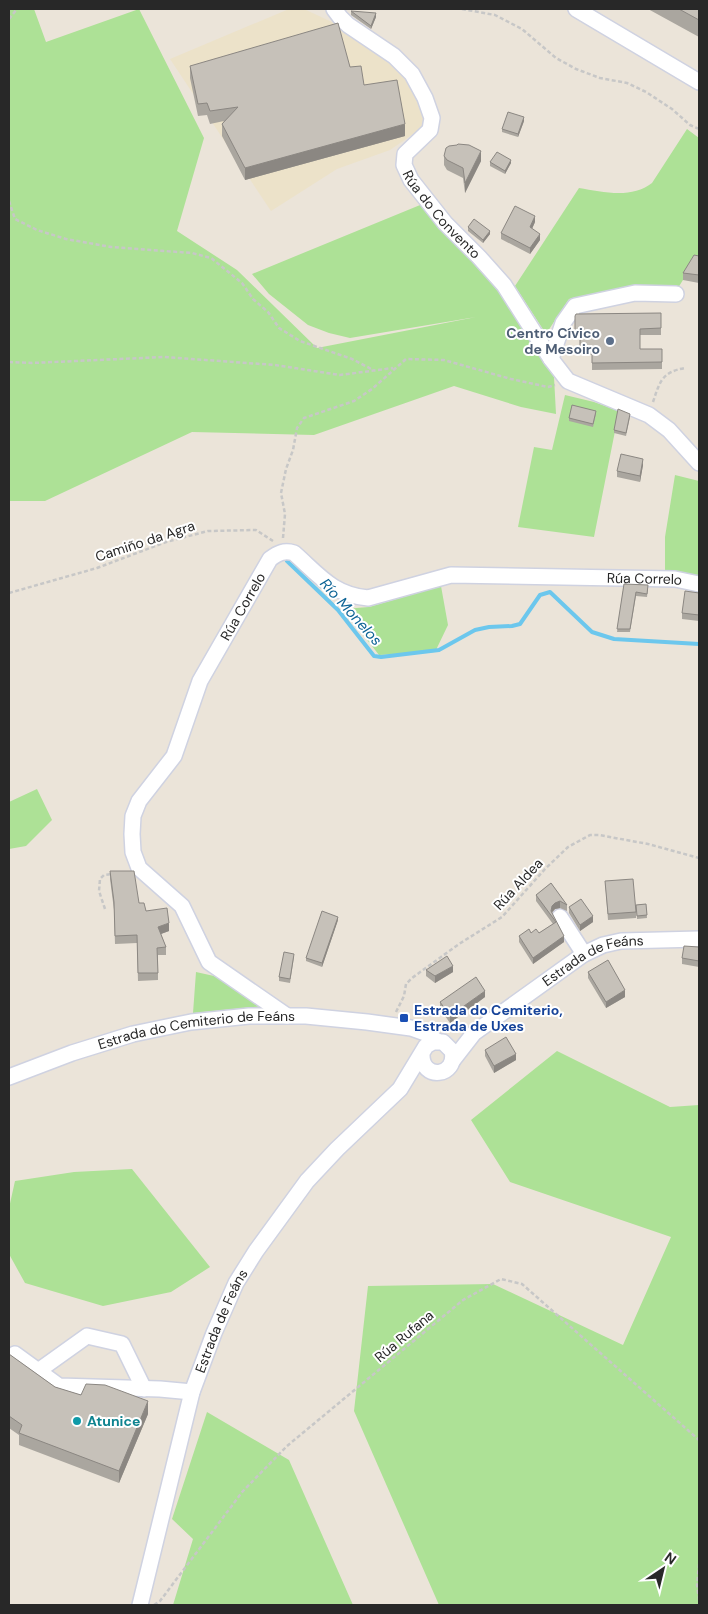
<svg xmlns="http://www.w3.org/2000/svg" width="708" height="1614" font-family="'DM Sans',sans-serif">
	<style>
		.education { fill: #ece2c9 }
		.green { fill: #ade196 }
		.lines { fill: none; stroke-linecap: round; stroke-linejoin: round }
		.stream { stroke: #6cc7ed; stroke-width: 4 }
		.minor-casing { stroke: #cfd2e1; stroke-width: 18 }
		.path { stroke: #c7c7c7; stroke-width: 2.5; stroke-dasharray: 4 2.5; stroke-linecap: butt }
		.minor { stroke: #fff; stroke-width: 15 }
		.wall { fill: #aaa69f }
		.shaded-wall { fill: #8b8782 }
		.building { fill: #c6c1b9; stroke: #8b8782 }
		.service-dot { fill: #5c6f8a; stroke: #fff; stroke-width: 2 }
		.transit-dot { fill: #1a4fb4; stroke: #fff; stroke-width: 2 }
		.culture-dot { fill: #0f9aa8; stroke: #fff; stroke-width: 2 }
		.labels { text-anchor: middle; stroke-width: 4; stroke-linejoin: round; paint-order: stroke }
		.street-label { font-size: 14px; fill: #282828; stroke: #fff }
		.service-label { font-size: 14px; font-weight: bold; fill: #4e5e75; stroke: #fff; text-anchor: end }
		.transit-label { font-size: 14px; font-weight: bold; fill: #164399; stroke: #fff; text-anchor: start }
		.culture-label { font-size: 14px; font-weight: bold; fill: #0d838f; stroke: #fff; text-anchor: start }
		.water-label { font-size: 15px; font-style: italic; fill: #0e6496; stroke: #fff }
	</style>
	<rect width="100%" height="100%" fill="#ebe4d9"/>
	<path class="education" d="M289,9H304L334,23L372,48L401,71L421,106L426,118L422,128L390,150L337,169L271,211L170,59Z"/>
	<path class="green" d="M9,9H34L46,42L139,9L204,138L177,231L237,270L317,348L476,317L350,338L329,333L308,325L269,294L252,274L425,203L498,284L554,377L556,414L521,407L454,386L314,435L192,432L45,501H9Z
		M687,129L699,138V254L678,288L640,286L569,299L546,334L515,286L579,188C603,192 632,199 652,183Z
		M565,395L594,402L619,411L594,537L518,527L534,447L552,450Z
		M675,475L699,481V579L665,575V537Z
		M441,586L448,625L435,652L379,655L343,609L369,607Z
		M37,789L52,820L26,846L9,849V802Z
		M196,972L223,978L264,1006L193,1013Z
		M557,1051L670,1107L699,1105V1605H439L354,1411L368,1286L493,1284L623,1345L671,1237L510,1182L471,1120Z
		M132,1169L210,1267L171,1292L103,1306L25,1283L9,1254V1208L15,1181L74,1172Z
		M207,1412L289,1460L353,1605H173L193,1539L172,1519Z"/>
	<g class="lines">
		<path class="stream" d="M287,561L338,610L374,656L381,657L439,650L475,630L489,627L512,626L520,624L540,595L550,592L592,632L614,639L699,644"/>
		<g class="minor-casing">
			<g id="minor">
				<path id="s1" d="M334,9L340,17L348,25L394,56L412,74L425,98L432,118L430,130L405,154L404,165L411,180L445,223L479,257L504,285L551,359L568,381L649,415L669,430L699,463"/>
				<path d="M576,9L699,82"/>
				<path d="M551,359L563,323L575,306L635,293L676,294"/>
				<path d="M560,917L584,954"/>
				<path id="s2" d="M287,1016L209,962L182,906L139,868L133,852L132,834L133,816L139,801L174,756L200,681L270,559C278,553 284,550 294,553C319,575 333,595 368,598L451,575L675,579L699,584"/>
				<path id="s3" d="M453,1060L474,1033L584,954L603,945L621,941L699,939"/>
				<path id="s4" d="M9,1077L72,1053L133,1034L191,1022L249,1016H306L367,1022L411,1028L425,1033L437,1041"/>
				<path d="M15,1354L59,1386L160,1389L192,1392"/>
				<path d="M38,1371L87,1336L122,1344L144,1389"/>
				<path id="s5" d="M140,1605L192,1392L214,1333L236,1283L256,1251L307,1181L337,1149L400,1089L426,1046L433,1042H443L452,1051C458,1077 421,1081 422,1054"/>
			</g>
		</g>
		<path class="path" d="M462,9L495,15L522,29L556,58L576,69L600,78L627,83L646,92L672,109L690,125L699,129
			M9,19L17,9
			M9,201L15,219L37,230L66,239L111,247L192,253L211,258L242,283L253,299L268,312L279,328L300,341L352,359L375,371
			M9,362L32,363L164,357L275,365L340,375L393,368
			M653,402C660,381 662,372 685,368
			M283,538L285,514L281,493L286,469L293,450L297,428L304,418L354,401L372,389L406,359L444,360L511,379L548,387L555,385
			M9,593L97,568L166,542L208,531L256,530L273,541
			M105,909L99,891L100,879L104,875L112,874
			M396,1012L404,996L406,984L412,978L459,944L502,917L545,869L568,847L590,835H599L648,844L699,858
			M699,1564L697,1585L699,1600
			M154,1605L160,1601L243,1491L287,1446L463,1300L501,1279L522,1284L699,1440"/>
		<use href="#minor" class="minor"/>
	</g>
	<path class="wall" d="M648,9H699V37Z
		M351,11L376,17L371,29L351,15Z
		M190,66L350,67L405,136L245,180L222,136V124L224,121L210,124L207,115L198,116L190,78Z
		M524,121L518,137L502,132V129Z
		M444,156L481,161L465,193L463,178L447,170L444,165Z
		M490,162L511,163L505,174L490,166Z
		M535,222L532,229L540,240L530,254L501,239V233Z
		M468,227L490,234L483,243L468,231Z
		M699,256V283L683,280V273Z
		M661,313V335H640V349H662V369L592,370V355H580V337H575V316Z
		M596,414L593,427L569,421V418Z
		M630,417L626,436L614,433V430Z
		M643,465L640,482L617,477V471Z
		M624,584L648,588L647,597L636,596L630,632H617Z
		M699,593V621L682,619V613Z
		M110,871L146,911L169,931L161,934L166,947V955H158V980L138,981L137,943L115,944L114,910L110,879Z
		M605,881L636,912V918L608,920Z
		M551,883L567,905V911L560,908L555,909L552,913L564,942L533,964L519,942V936L531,933H539L553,924L536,901V895Z
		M646,904L647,918L637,919L636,905Z
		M569,907L593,922L580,931L569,913Z
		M338,920L322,967L306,961V958Z
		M699,947V967L682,964V958Z
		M294,957L290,983L279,981V977Z
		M426,970L453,972L435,983L426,976Z
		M588,972L625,997L606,1008L588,978Z
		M485,997L450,1023L440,1009V1002Z
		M485,1050L516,1060L494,1073L485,1056Z
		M9,1354L55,1387L81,1395L148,1414L119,1483L19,1445V1435L9,1428Z"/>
	<path class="shaded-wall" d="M376,13V17L371,29V26Z
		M524,117V121L518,137V134Z
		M405,124V136L245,180V168Z
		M481,151V161L465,193V183Z
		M511,160V163L505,174V171Z
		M535,216V222L530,233V227Z
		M490,231V234L483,243V240Z
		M540,234V240L530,254V248Z
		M643,459V465L640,482V476Z
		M560,901V908L555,909L552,912L551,911L552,906L555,903Z
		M593,916V922L580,931V925Z
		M338,917V920L322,967V963Z
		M169,923V931L158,935V927Z
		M564,936V942L533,964V958Z
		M453,966V972L435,983V976Z
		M625,990V997L606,1008V1002Z
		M485,991V997L450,1023V1016Z
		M516,1054V1060L494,1073V1066Z
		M148,1401V1414L119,1483V1471Z"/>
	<path class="building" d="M679,9H699V20Z
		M351,11L376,13L371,26Z
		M338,23L350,67L361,66L364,85L397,80L405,124L245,168L222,124L238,107L210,111L207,103L198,104L190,66Z
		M508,112L524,117L518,134L502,129Z
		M458,144L469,145L481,151L465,183L463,168L447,160L444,156L446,148L449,146L457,145Z
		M497,152L511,160L505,171L490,162Z
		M515,206L535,216L530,227L540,234L530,248L501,233Z
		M474,219L490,231L483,240L468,227Z
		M694,255L699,256V275L683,273Z
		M661,313V328L640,329V349H662V362L592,363V349H580V330L575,331V316L576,314Z
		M572,405L596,411L593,424L569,418Z
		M618,409L630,414L626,433L614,430Z
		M621,454L643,459L640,476L617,471Z
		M624,584L648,585L647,594L636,592L630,629H617Z
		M685,591L699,593V615L682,613Z
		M110,871H134L139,903H144L146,911L167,908L169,923L158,927L166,947L157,948L158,973H138L137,935L115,936L114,902Z
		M633,879L636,912L608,914L605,881Z
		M551,883L567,905L560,901L555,903L552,906L551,911L564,936L533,958L519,936L529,929L531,933L536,929L539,933L556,922L536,895Z
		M581,899L593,916L580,925L569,907Z
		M646,904L647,915L637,916L636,905Z
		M322,911L338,917L322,963L306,958Z
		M684,946L699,947V961L682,958Z
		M284,952L294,954L290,979L279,977Z
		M447,956L453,966L435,976L426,970Z
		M608,960L625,990L606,1002L588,972Z
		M476,977L485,991L450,1016L440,1002Z
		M506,1037L516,1054L494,1066L485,1050Z
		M9,1354L55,1387L81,1395L86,1384L105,1385L148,1401L119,1471L19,1433L22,1425L9,1416Z"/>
	<circle class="service-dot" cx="610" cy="341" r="5"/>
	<rect class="transit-dot" x="399" y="1013" width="10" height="10" rx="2.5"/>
	<circle class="culture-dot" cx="77" cy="1421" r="5"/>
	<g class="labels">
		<g class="street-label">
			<text dy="5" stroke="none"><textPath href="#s1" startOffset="271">Rúa do Convento</textPath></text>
			<text transform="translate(145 541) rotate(-18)" y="5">Camiño da Agra</text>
			<text dy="5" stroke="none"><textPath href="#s2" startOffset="955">Rúa Correlo</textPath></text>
			<text dy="5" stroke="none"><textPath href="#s2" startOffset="506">Rúa Correlo</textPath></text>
			<text transform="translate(518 884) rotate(-47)" y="5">Rúa Aldea</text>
			<text dy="5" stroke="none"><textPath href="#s3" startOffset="176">Estrada de Feáns</textPath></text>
			<text dy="5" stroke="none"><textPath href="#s4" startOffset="195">Estrada do Cemiterio de Feáns</textPath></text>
			<text dy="5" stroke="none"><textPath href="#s5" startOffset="296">Estrada de Feáns</textPath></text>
			<text transform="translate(404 1336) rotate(-40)" y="5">Rúa Rufana</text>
		</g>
		<g class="service-label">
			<text x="600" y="338">Centro Cívico<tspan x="600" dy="16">de Mesoiro</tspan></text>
		</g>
		<g class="transit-label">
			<text x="414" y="1015">Estrada do Cemiterio,<tspan x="414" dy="16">Estrada de Uxes</tspan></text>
		</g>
		<g class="culture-label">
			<text x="87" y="1426">Atunice</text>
		</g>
		<g class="water-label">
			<text transform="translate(351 612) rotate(48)" y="5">Río Monelos</text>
		</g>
	</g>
	<rect width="708" height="1614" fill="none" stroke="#282828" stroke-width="20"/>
	<g transform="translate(663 1569) rotate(35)" stroke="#ffffff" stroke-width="4" paint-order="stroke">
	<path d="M0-4L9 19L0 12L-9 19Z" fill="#282828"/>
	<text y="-8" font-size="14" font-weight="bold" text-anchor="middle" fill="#282828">N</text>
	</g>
</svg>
